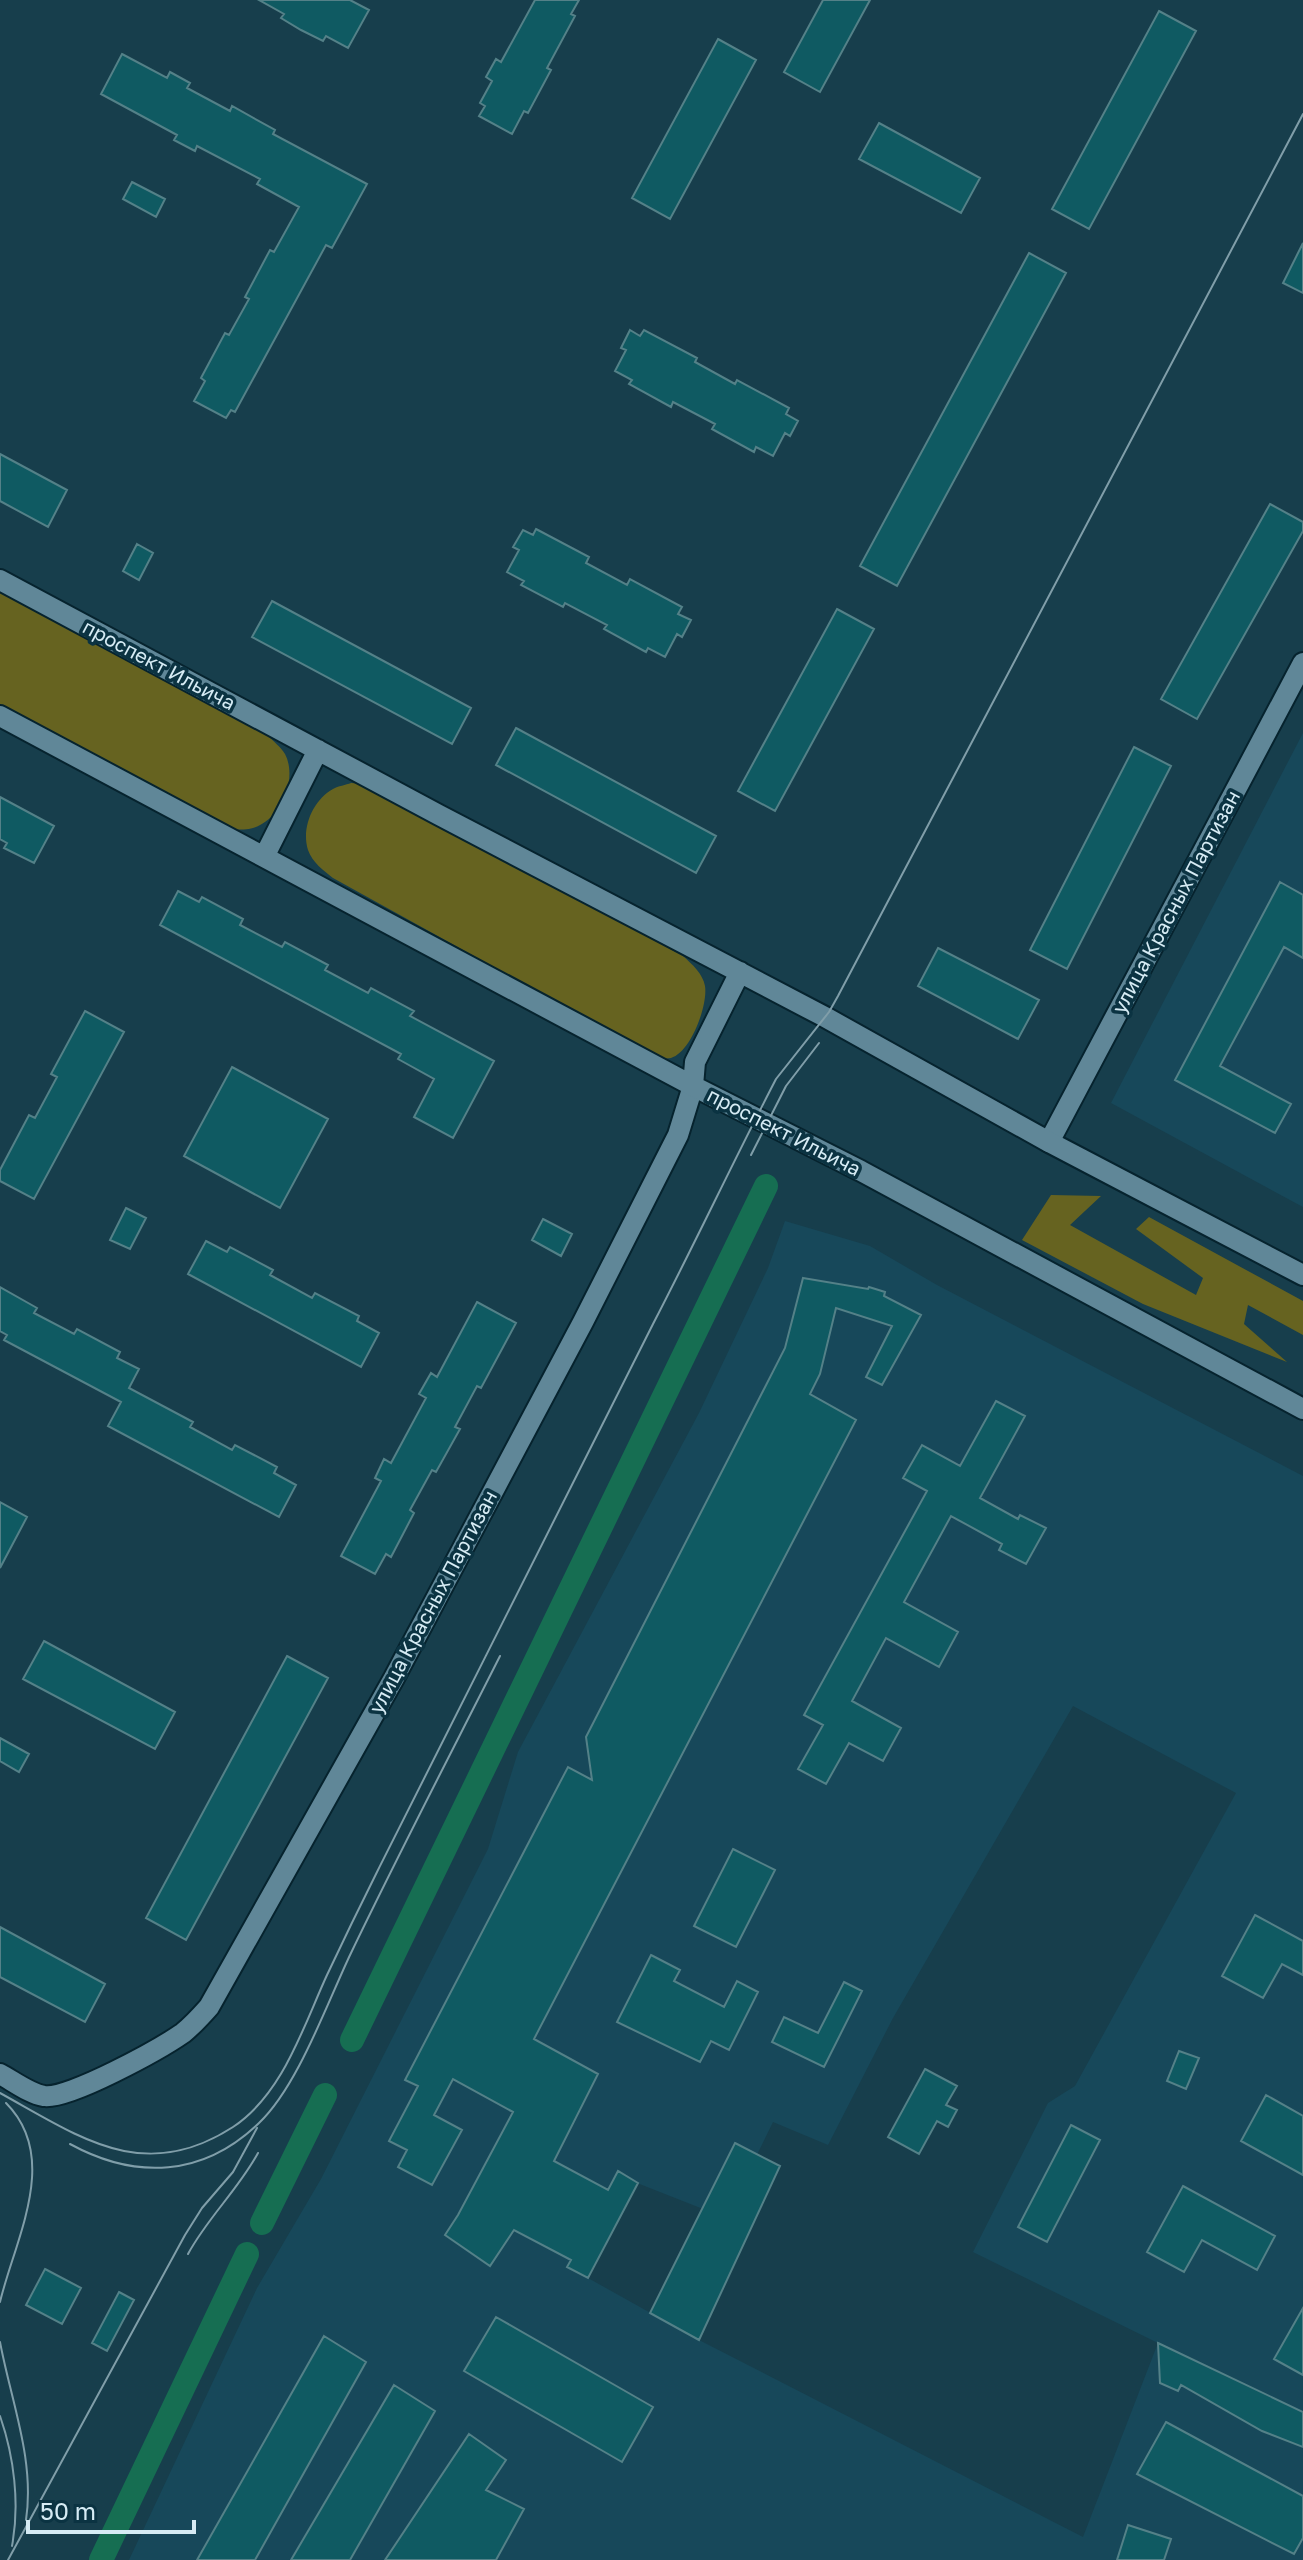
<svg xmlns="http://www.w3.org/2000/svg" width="1303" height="2560" font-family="'Golos Text',sans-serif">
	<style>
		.built { fill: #17485a; fill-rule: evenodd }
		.green { fill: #666320 }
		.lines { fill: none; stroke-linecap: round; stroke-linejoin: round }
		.canal { stroke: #166e52; stroke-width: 24 }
		.building { fill: #0f5a62; stroke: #548188; stroke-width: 2 }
		.street-casing { stroke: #06232e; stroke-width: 24 }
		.secondary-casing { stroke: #06232e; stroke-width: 24 }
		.street { stroke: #608798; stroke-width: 20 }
		.secondary { stroke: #608798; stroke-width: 20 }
		.tram { stroke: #809ea9; stroke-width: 2 }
		.labels { text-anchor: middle; stroke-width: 7; stroke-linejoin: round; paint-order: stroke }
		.street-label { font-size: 20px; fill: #d6ebf4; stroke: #0b3342 }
	</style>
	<rect width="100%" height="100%" fill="#173e4c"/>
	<path class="built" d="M1303,733V1207L1111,1103Z
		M785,1221L870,1246L937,1285L1303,1476V2560H129L257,2288L321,2179L488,1849L518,1752L699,1413L768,1268ZM1073,1706L1236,1793L1075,2086L1048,2103L973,2252L1158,2343L1083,2537L699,2340L588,2278L637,2183L726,2218L773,2122L828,2145L893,2018Z"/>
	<path class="green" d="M0,592L267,735C273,741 281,747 285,754C298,779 281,820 253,828C248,830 240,829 234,830L0,705Z
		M351,783L367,784L683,956C692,964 703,974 705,986C708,1005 691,1052 671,1058C667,1059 662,1058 658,1058L333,878C324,871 312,862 308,850C301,828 313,800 333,789C338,786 346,785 351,783Z
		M1051,1195L1101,1196L1070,1225L1196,1295L1203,1278L1136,1229L1149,1217L1303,1301V1335L1248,1305L1244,1324L1287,1362L1143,1304L1022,1240Z"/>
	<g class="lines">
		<path class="canal" d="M352,2040L766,1186
			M262,2223L325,2095
			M101,2560L247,2254"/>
	</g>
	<path class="building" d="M259,0H350L369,10L348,48L326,36L323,41L301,30L281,18L284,14Z
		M535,0H579L571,14L575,16L547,68L551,70L528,113L524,111L512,134L479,116L485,106L480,103L492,81L486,77L496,59L501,62Z
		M823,0H870L820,92L784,72Z
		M1159,11L1196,31L1089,229L1052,209Z
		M718,39L756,60L670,219L632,198Z
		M122,54L167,78L170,72L190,83L187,88L230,111L232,106L275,130L273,134L367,184L332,248L326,245L235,412L231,410L226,418L194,401L205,381L201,378L225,333L229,335L249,299L245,297L270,250L274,252L299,207L257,184L260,179L197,146L195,151L174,140L177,135L101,94Z
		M879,123L980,178L961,213L859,159Z
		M132,182L165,199L156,217L123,199Z
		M1303,243V293L1283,283Z
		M1029,253L1066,273L897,586L860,566Z
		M630,330L640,336L644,330L697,358L695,362L735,384L737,380L789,408L786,414L798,421L790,436L785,433L773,456L756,447L754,452L712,429L715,424L673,402L671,407L629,384L632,380L615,371L626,350L621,348Z
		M0,454L67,490L48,527L0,501Z
		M1270,504L1303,522V531L1197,719L1161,699Z
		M536,529L589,557L586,563L627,585L630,579L682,607L678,614L691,620L682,637L677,634L665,657L648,648L646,652L604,629L607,625L565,603L563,607L521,585L524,581L507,572L519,550L513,547L523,530L533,535Z
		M137,544L153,553L139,580L123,571Z
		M272,601L471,708L452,744L252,637Z
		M837,609L874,629L775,811L738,791Z
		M516,728L716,836L696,873L496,765Z
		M1134,747L1171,766L1067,969L1030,950Z
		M0,797L54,826L34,863L4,848L7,843L0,839Z
		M1280,882L1303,895V958L1284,947L1220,1066L1291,1104L1275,1133L1175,1080Z
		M178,891L199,902L202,897L243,919L240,925L282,947L285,942L328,965L325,970L368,993L371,988L414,1011L410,1016L494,1061L453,1138L414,1117L434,1079L398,1059L401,1054L160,925Z
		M938,948L1039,1000L1018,1039L918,986Z
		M85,1011L124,1032L34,1199L0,1181V1170L29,1115L35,1118L57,1077L51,1074Z
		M232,1067L328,1119L280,1208L184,1156Z
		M126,1208L146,1218L130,1249L110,1240Z
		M543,1219L572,1234L561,1256L532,1240Z
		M206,1241L227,1252L230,1247L273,1270L270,1275L312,1298L315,1293L359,1316L357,1321L379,1333L361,1367L188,1274Z
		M803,1278L868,1289L869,1287L885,1292L884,1296L921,1315L882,1385L866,1377L892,1326L836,1308L820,1374L810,1394L856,1420L534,2039L598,2074L554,2161L608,2190L618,2171L638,2183L588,2278L567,2267L571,2260L514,2230L490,2266L445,2235L458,2215L513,2112L453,2079L434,2115L462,2130L432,2185L398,2167L407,2150L389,2141L418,2086L405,2080L568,1767L592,1780L586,1737L785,1348Z
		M0,1287L37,1308L34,1313L74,1334L77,1329L120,1352L117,1358L139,1369L129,1388L193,1422L190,1427L232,1450L235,1445L277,1467L274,1473L296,1485L279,1517L108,1426L121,1402L4,1340L7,1335L0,1331Z
		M477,1302L516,1323L481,1388L477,1386L455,1427L460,1429L436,1472L432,1470L410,1510L414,1513L391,1557L386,1554L375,1574L341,1556L381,1481L375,1478L384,1459L391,1463L426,1398L419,1394L431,1373L437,1377Z
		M996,1401L1025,1416L980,1498L1018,1519L1020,1515L1046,1528L1026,1564L999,1550L1002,1544L951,1516L904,1602L958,1632L939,1667L886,1638L852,1701L901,1728L883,1761L849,1743L826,1784L798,1769L823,1725L804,1715L927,1491L903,1478L922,1445L960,1466Z
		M0,1502L27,1517L0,1568Z
		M44,1641L175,1712L155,1749L23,1679Z
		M287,1656L328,1678L186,1940L146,1918Z
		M0,1738L29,1754L19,1772L0,1761Z
		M733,1849L775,1870L736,1947L694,1926Z
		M1255,1915L1303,1941V1975L1282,1964L1263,1998L1222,1976Z
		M0,1927L105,1984L85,2022L0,1977Z
		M651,1955L680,1970L674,1981L724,2007L737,1981L758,1992L729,2050L711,2041L700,2062L617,2022Z
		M844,1982L862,1991L824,2067L772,2042L784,2017L818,2033Z
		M1179,2051L1199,2058L1186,2089L1167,2081Z
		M925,2069L957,2086L946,2105L957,2110L948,2127L937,2121L919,2154L888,2137Z
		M1266,2095L1303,2116V2175L1241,2141Z
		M1071,2125L1100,2140L1047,2242L1018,2227Z
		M735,2143L780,2166L699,2340L650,2313Z
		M1183,2186L1275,2236L1257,2270L1202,2240L1184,2272L1147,2252Z
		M45,2269L81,2288L62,2324L26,2305Z
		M119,2292L134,2300L107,2351L92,2343Z
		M1303,2308V2375L1274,2359Z
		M496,2317L653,2407L622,2462L464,2371Z
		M324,2336L366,2362L255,2560H197Z
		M1158,2343L1303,2412V2447L1262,2431L1181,2385L1178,2391L1160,2383Z
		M394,2385L435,2411L350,2560H291Z
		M1166,2422L1303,2496V2538L1294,2554L1137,2474Z
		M469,2434L506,2460L486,2490L524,2509L496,2560H385Z
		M1128,2525L1171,2539L1164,2560H1117Z"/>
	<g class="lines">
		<g class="street-casing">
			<path id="street" d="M1049,1142L1303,663
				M0,2074C13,2081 30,2094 44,2096C68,2100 160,2049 183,2033C192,2026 201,2016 209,2007L394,1678L583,1322L678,1135L693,1086"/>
		</g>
		<g class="secondary-casing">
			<path id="secondary" d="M0,580L439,815L825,1017L1049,1142L1303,1275
				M0,716L693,1086L861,1171L1303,1409
				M264,857L318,750
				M693,1086L695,1062L740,972"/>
		</g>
		<use href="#street" class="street"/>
		<use href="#secondary" class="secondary"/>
		<path class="tram" d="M751,1155L786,1086L819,1043
			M0,2093C80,2137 143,2185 233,2127C283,2094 303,2027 327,1975C343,1941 360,1906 377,1872C468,1689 561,1507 653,1324C695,1243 734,1160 776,1079L829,1012L838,996L1303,114
			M70,2144C136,2180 203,2177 259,2123C298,2086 327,2003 351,1953C399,1853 450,1755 500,1656
			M188,2254C208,2217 238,2190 258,2153
			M0,2302C15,2239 61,2158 6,2103
			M0,2342C11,2401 35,2460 26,2520
			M0,2416C14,2456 20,2504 12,2546
			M8,2560L185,2235L202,2208L233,2172L257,2128"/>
	</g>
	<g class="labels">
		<g class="street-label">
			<text transform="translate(159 665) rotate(28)" y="7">проспект Ильича</text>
			<text transform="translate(1176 902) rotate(-62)" y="7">улица Красных Партизан</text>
			<text transform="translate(784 1132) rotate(27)" y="7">проспект Ильича</text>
			<text transform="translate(433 1602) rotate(-62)" y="7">улица Красных Партизан</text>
		</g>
	</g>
	<path d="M28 2520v12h166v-12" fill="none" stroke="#d6ebf4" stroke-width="4"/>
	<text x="40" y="2520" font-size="24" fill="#d6ebf4" stroke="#0b3342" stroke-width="6" paint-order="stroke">50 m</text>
</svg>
